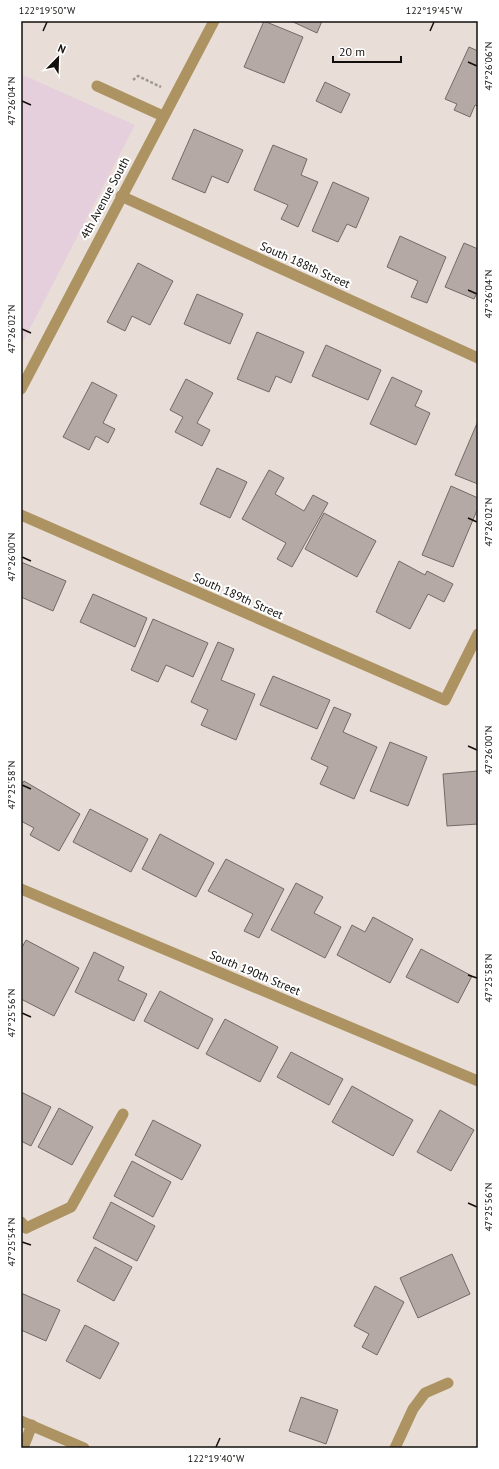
<svg xmlns="http://www.w3.org/2000/svg" width="499" height="1469" font-family="'PT Sans',sans-serif">
	<style>
		.education { fill: #e6cfdc }
		.building { fill: #b4a9a4; stroke: #746a65 }
		.lines { fill: none; stroke-linecap: round; stroke-linejoin: round }
		.path { stroke: #a09993; stroke-width: 2.5; stroke-dasharray: 3 2; stroke-linecap: butt }
		.service { stroke: #ad9361; stroke-width: 11 }
		.minor { stroke: #ad9361; stroke-width: 11 }
		.tertiary { stroke: #ad9361; stroke-width: 11 }
		.ticks { fill: none; stroke: #120f0c; stroke-width: 1.5 }
		.labels { text-anchor: middle; stroke-width: 4; stroke-linejoin: round; paint-order: stroke }
		.street-label { font-size: 12px; fill: #120f0c; stroke: #fff }
		.neatline { fill: none; stroke: #120f0c; stroke-width: 1.5 }
		.ticks-label { font-size: 10px; text-anchor: middle; fill: #120f0c }
	</style>
	<rect width="100%" height="100%" fill="#e8ded7"/>
	<path class="education" d="M21,74L135,125L21,346Z"/>
	<path class="building" d="M264,21L303,37L284,83L244,67Z
		M291,21H322L317,33Z
		M469,47L478,51V106L475,105L470,117L454,110L457,104L445,99Z
		M325,82L350,94L341,113L316,101Z
		M194,129L243,150L228,183L212,176L205,193L172,179Z
		M273,145L307,159L301,175L318,182L298,227L281,219L288,205L254,190Z
		M333,182L369,198L356,228L347,224L338,242L312,231Z
		M400,236L446,257L427,303L411,297L418,281L387,267Z
		M464,243L478,249V291L474,299L445,287Z
		M138,263L173,281L150,325L132,316L125,331L107,322Z
		M197,294L243,314L230,344L184,324Z
		M257,332L304,352L291,383L276,376L269,392L237,379Z
		M326,345L381,370L368,400L312,376Z
		M392,377L422,391L415,406L430,413L416,445L370,424Z
		M186,379L213,393L197,423L210,430L202,446L175,432L183,417L170,410Z
		M92,382L117,395L103,423L115,429L108,443L96,436L89,450L63,437Z
		M478,421V484L455,475Z
		M217,468L247,482L230,518L200,504Z
		M269,470L284,478L275,494L304,511L313,495L328,503L292,567L277,559L286,543L242,519Z
		M451,486L478,498V508L453,567L422,555Z
		M324,513L376,541L357,577L305,549Z
		M399,561L425,575L427,571L453,584L444,602L428,594L410,629L376,612Z
		M21,562L66,581L53,611L21,597Z
		M93,594L147,618L135,647L80,622Z
		M153,619L208,643L193,677L166,665L158,682L131,670Z
		M218,642L234,649L221,680L255,694L236,740L201,725L208,710L191,702Z
		M273,676L330,700L317,729L260,705Z
		M334,707L351,714L343,732L377,747L354,799L320,784L328,767L311,759Z
		M390,742L427,757L408,806L370,791Z
		M478,771V824L447,826L443,774Z
		M24,781L80,814L59,851L30,835L34,828L21,821V785Z
		M90,809L148,839L131,872L73,842Z
		M160,834L214,863L196,897L142,869Z
		M226,859L284,889L259,938L244,931L253,914L208,891Z
		M296,883L323,897L314,913L341,927L325,958L271,930Z
		M373,917L413,939L390,983L337,955L352,925L365,932Z
		M26,940L79,968L54,1016L21,999V949Z
		M421,949L472,976L458,1003L406,977Z
		M94,952L124,967L118,980L147,994L134,1021L75,992Z
		M160,991L213,1019L198,1049L144,1021Z
		M225,1019L278,1047L260,1082L206,1054Z
		M291,1052L343,1079L329,1105L277,1077Z
		M352,1086L413,1120L393,1156L332,1122Z
		M21,1092L51,1107L31,1146L21,1141Z
		M59,1108L93,1127L72,1165L38,1147Z
		M440,1110L474,1130L451,1171L417,1152Z
		M153,1120L201,1145L182,1180L135,1155Z
		M132,1161L171,1182L153,1217L114,1196Z
		M111,1202L155,1226L137,1261L93,1238Z
		M95,1247L132,1267L114,1301L77,1281Z
		M452,1254L470,1294L418,1318L400,1278Z
		M375,1286L404,1302L377,1355L362,1347L369,1334L354,1326Z
		M21,1293L60,1310L46,1341L21,1330Z
		M85,1325L119,1343L100,1379L66,1361Z
		M301,1397L338,1410L326,1444L289,1431Z"/>
	<g class="lines">
		<path class="path" d="M133,80L138,76L161,87"/>
		<path class="service" d="M97,86L163,116
			M26,1228L71,1207L123,1114"/>
		<path class="minor" d="M121,196L478,358
			M21,389L214,21
			M21,515L445,700L478,634
			M21,889L478,1081
			M21,1222L26,1228
			M23,1448L32,1425
			M395,1448L413,1409L425,1393L448,1383"/>
		<path class="tertiary" d="M21,1421L84,1448"/>
	</g>
	<path class="ticks" d="M43,31L47,22M430,31L434,22M468,62L477,66M22,101L31,105M468,290L477,294M22,329L31,333M468,518L477,522M22,557L31,561M468,746L477,750M22,785L31,789M468,975L477,978M22,1013L31,1017M468,1203L477,1207M22,1242L31,1245M216,1447L220,1438"/>
	<g class="labels">
		<g class="street-label">
			<text transform="translate(105 198) rotate(-62)" y="4">4th Avenue South</text>
			<text transform="translate(305 265) rotate(24)" y="4">South 188th Street</text>
			<text transform="translate(238 596) rotate(24)" y="4">South 189th Street</text>
			<text transform="translate(255 973) rotate(23)" y="4">South 190th Street</text>
		</g>
	</g>
	<rect width="499" height="1469" fill="none" stroke="#ffffff" stroke-width="44"/>
	<g transform="translate(58 58) rotate(23)" stroke="#ffffff" stroke-width="3" paint-order="stroke">
	<path d="M0-3L7 15L0 10L-7 15Z" fill="#120f0c"/>
	<text y="-6" font-size="11" font-weight="bold" text-anchor="middle" fill="#120f0c">N</text>
	</g>
	<path d="M333 56v6h68v-6" fill="none" stroke="#120f0c" stroke-width="2"/>
	<text x="339" y="56" font-size="12" fill="#120f0c" stroke="#ffffff" stroke-width="3" paint-order="stroke">20 m</text>
	<rect x="22" y="22" width="455" height="1425" class="neatline"/>
	<g class="ticks-label">
		<text x="47" y="14">122°19'50"W</text>
		<text x="434" y="14">122°19'45"W</text>
		<text transform="translate(488 66) rotate(-90)" y="4">47°26'06"N</text>
		<text transform="translate(11 101) rotate(-90)" y="4">47°26'04"N</text>
		<text transform="translate(488 294) rotate(-90)" y="4">47°26'04"N</text>
		<text transform="translate(11 329) rotate(-90)" y="4">47°26'02"N</text>
		<text transform="translate(488 522) rotate(-90)" y="4">47°26'02"N</text>
		<text transform="translate(11 557) rotate(-90)" y="4">47°26'00"N</text>
		<text transform="translate(488 750) rotate(-90)" y="4">47°26'00"N</text>
		<text transform="translate(11 785) rotate(-90)" y="4">47°25'58"N</text>
		<text transform="translate(488 978) rotate(-90)" y="4">47°25'58"N</text>
		<text transform="translate(11 1013) rotate(-90)" y="4">47°25'56"N</text>
		<text transform="translate(488 1207) rotate(-90)" y="4">47°25'56"N</text>
		<text transform="translate(11 1242) rotate(-90)" y="4">47°25'54"N</text>
		<text x="216" y="1462">122°19'40"W</text>
	</g>
</svg>
